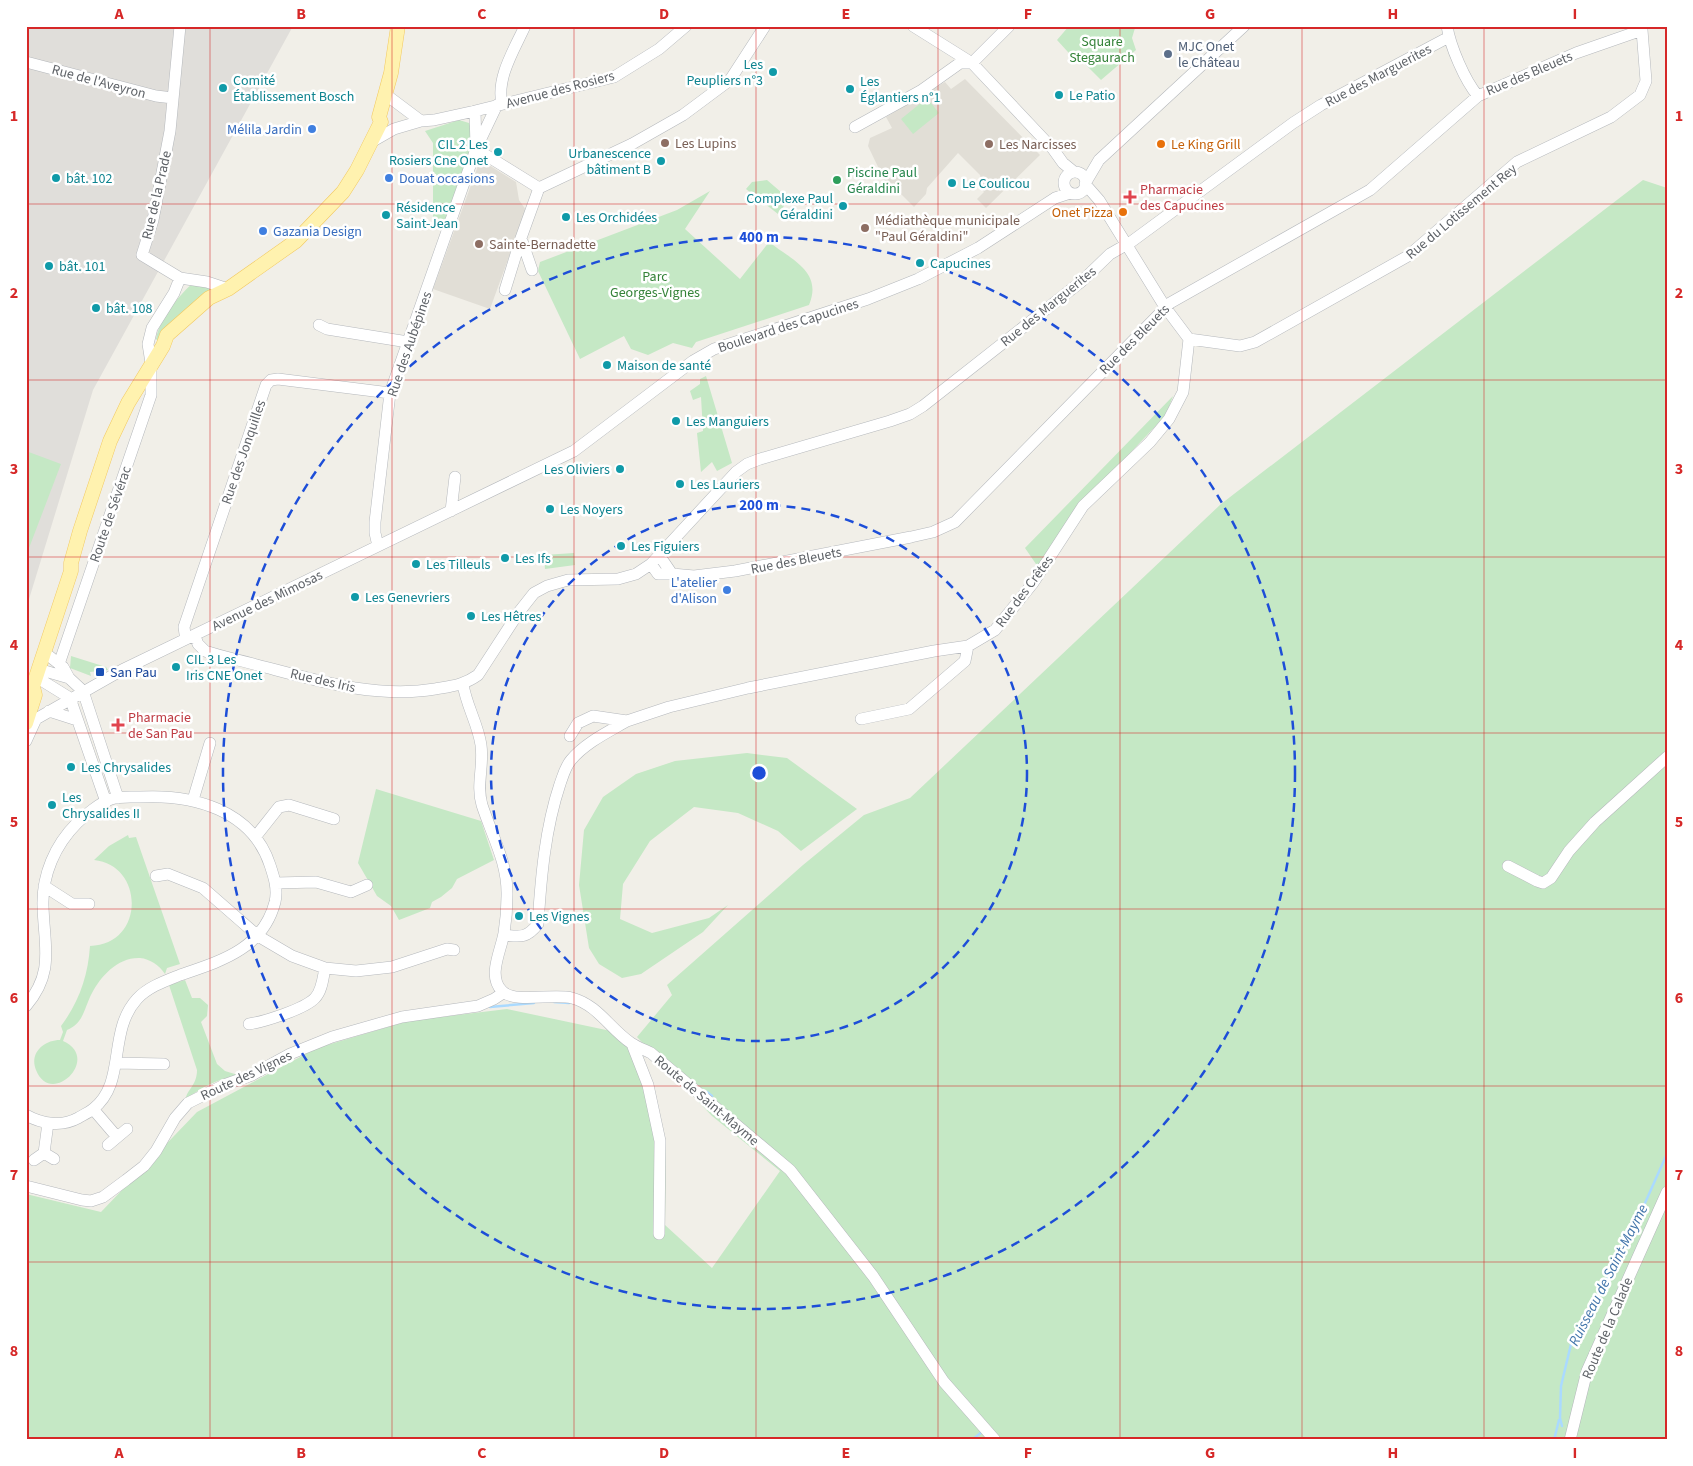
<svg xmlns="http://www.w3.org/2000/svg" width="1693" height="1466" font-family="'Source Sans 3',sans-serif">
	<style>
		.industrial { fill: #e0deda }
		.education { fill: #e1ded6 }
		.green { fill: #c5e8c5 }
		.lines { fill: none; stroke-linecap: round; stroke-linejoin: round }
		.stream { stroke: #aadaff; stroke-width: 2.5 }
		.minor-casing { stroke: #b5b8bc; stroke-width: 12 }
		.major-casing { stroke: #f2c960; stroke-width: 15 }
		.minor { stroke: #fff; stroke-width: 11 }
		.major { stroke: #fff2af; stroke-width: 14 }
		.grid { fill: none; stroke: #d62828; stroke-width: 1; stroke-opacity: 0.55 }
		.ring { fill: none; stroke: #1d4ed8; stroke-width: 2.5; stroke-dasharray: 9 6 }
		.service-dot { fill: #5c6f8a; stroke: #fff; stroke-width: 2 }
		.culture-dot { fill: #0f9aa8; stroke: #fff; stroke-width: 2 }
		.shop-dot { fill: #3f7fe0; stroke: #fff; stroke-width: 2 }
		.education-dot { fill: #8d6e63; stroke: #fff; stroke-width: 2 }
		.food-dot { fill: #e8710a; stroke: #fff; stroke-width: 2 }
		.leisure-dot { fill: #2e9e5b; stroke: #fff; stroke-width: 2 }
		.health-dot { fill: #e0444e; stroke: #fff; stroke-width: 2 }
		.transit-dot { fill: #1a4fb4; stroke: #fff; stroke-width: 2 }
		.labels { text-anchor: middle; stroke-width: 5; stroke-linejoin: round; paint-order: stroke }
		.park-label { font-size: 14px; fill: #348238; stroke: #fff }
		.service-label { font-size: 14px; fill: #4e5e75; stroke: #fff; text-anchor: start }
		.culture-label { font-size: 14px; fill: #0d838f; stroke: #fff; text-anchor: start }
		.street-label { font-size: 14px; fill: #5f6368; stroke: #fff }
		.shop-label { font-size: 14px; fill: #366cbe; stroke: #fff; text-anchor: end }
		.education-label { font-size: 14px; fill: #785e54; stroke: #fff; text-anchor: start }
		.food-label { font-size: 14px; fill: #c56008; stroke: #fff; text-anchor: start }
		.leisure-label { font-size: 14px; fill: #27864d; stroke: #fff; text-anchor: start }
		.health-label { font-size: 14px; fill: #be3a42; stroke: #fff; text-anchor: start }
		.transit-label { font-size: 14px; fill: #164399; stroke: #fff; text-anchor: start }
		.water-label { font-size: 15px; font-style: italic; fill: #4174aa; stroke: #fff }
		.centre { fill: #1d4ed8; stroke: #fff; stroke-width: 2.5 }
		.ring-label { font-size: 15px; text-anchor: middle; font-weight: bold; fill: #1d4ed8; stroke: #fff; stroke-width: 5; stroke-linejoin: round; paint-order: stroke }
		.neatline { fill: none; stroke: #d62828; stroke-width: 2 }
		.grid-label { font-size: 16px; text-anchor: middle; font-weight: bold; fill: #d62828 }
	</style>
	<rect width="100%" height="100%" fill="#f1efe8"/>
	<path class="industrial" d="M26,26H293L93,390L26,609Z"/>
	<path class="education" d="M965,79L1040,155L986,208L977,199L984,192L980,187L982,183L980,175L958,153L927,188L926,194L914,207L898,191L891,194L868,146L870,138L892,128L886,117L945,82L951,89Z
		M481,162H484L516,182L519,200L526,210L490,309L433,289L478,166Z"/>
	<path class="green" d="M1069,26H1134L1135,28L1132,38L1136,50L1101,80L1082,61L1078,63L1057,40Z
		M927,98L939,113L913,134L901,119Z
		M459,120L469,123L472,131V148L446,221L433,217V143L425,131Z
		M767,180L789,199L778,214L746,189L752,182Z
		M1643,180L1667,188V1440H26V1194L101,1212L197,1112L317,1048L408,1021L507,1009L625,1034L666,1142L665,1225L712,1268L780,1171L712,1116L637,1037L672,995L667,985L803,865L864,815L910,798L1221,504Z
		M710,191L685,229L740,279L769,242C792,260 823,272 809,305L696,342L692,348L673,343L648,355L631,349L624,336L580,359L538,271L540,262L677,210Z
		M193,283L214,287L176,318L158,341L156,339C159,320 179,295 193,283Z
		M706,376L732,463L717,471L712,462L701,472L697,433L703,431L701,397L693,400L690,391L700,384V379Z
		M1173,396L1166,415L1098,487L1038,567L1025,548Z
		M26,451L61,464L26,556Z
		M574,553L575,565L545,569L544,555Z
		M71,656L106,667L108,670L90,672L91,676L70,668Z
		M747,753L787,758L857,809L801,851L778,831L738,813L694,807L650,841L623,884L620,919L652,933L709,918L728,905L703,932L641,974L622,978L599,964L589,948L579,885L584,830L603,797L636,774L675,761Z
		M376,789L481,821L494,860L457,879L452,888L441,897L432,902L430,908L399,920L391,906L377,896L358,863Z
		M128,835L129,838L136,837L180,964L167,968L165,974C159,965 150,959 140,958C118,957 101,976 92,993C84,1008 84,1023 67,1030L63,1041C102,1058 51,1108 36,1070C29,1053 44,1040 60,1040L63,1032L61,1026C79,1002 88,976 90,946C145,945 145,865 94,860L109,846Z
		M185,980L192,998H200L208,1005L207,1016L201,1022L217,1064L225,1071L238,1075C216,1080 203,1086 185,1100C188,1088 197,1085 197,1070L169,985Z"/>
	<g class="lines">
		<path class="stream" d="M554,1002L569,1003
			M490,1007L534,1003
			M707,1092L712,1096
			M1562,1426L1560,1418L1561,1386L1572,1340L1624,1250L1666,1156
			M972,1440L983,1431
			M1554,1440L1559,1420"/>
		<g class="minor-casing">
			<path id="minor" d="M913,26L972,63L1053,149L1063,163L1074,172
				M1447,26C1450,46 1465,81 1478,96
				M26,62L156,96L173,98
				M385,94L421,121
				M502,104C496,78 514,50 525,26
				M475,111L476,147
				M855,127L922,90L960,63H972L1009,26
				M373,141L394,129L421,121L434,120L475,111L614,77L659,49L686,26
				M476,149L539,188
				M1064 183a11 11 0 1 1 22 0a11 11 0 1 1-22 0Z
				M1086,182L1099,160L1244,26
				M1085,184L1099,200L1165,307L1189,339
				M539,188L632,144L683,115L730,80L765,26
				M521,238L532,270
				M180,278L207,282L228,289
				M505,290L521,238L539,188
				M319,325L327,329L408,342
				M1189,339L1240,346L1255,342L1408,256L1517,162L1611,117L1640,95L1646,81L1642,30
				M390,393L278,379L271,380L266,385L184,627L185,634L196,639L198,644L205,651C222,657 240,660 257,665C315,680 375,699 435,689C452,686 464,685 478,675L519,612L534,593L547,586L568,580L618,579L636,574L651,564L736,472L747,464L760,459L890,421L910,414L923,406L1082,281L1110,254L1131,242L1293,123L1321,105L1449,37
				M451,511L455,477
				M378,546L375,533V522L390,393L476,149L497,105
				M651,564L658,574H672L659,555
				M672,574L694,576L735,571L911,537L933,532L955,522L1170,303L1370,190L1478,96L1576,53L1642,30V26
				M44,652L63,667L69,678L83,691L118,798
				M59,664L151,395V363L148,344L152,328L174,293L180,278L142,255L153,220L170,131L180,26
				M38,669L69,678
				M36,677L70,698
				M463,684C466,705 478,724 481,745C484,766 476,785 482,805C492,836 508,863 507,896C507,908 506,921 504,933C501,951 487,976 502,991C515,1004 553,993 572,998C598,1005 610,1029 631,1043C637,1047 645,1050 651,1053L790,1170L873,1276L944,1382L995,1440
				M70,698L106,802
				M49,711L77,720
				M861,719L909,709L965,661L968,646
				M570,736L578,723L593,716L627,721L669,707L748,688L934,651L968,646L995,630L1033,583L1083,506L1150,442L1169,419L1183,392L1189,339
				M26,741L36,719L122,670L574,451L693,361L714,349L868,299L918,279L978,248L1055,198L1070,193
				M193,800L210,743
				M256,836L279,807L289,805L334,819
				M1508,866L1537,881L1543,883L1551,878L1569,851L1595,822L1667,757
				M156,876L168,874L203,888L258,936L292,956L325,968L356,971L392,967L447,949L454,950
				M276,883L316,882L351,892L367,885
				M44,886L72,904H89
				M504,935C521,937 527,938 538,924C541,877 545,829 560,784C563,776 565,767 571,760C585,743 608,732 627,721
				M26,1006C55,972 44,946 43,906C42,875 55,845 77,823C85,815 100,803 111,799C119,796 131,797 140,797C193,794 252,810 270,865C274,877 278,889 275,902C263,949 221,961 180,975C165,981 148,987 137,999C107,1032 127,1083 93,1109C88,1113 83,1115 78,1118C62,1127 42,1124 26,1115
				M249,1024C263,1022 305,1009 315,998C322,991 323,978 325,968
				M632,1044L648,1085L660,1141L659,1234
				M116,1063L164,1064
				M93,1109L117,1137
				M48,1123L44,1153L54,1159
				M108,1145L127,1129
				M34,1160L44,1153
				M26,1186L82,1200L91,1201L103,1197L126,1180L144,1166L156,1151L175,1118L188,1103L224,1085L252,1075L290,1054L332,1037L402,1017L478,1006L494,999L503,993
				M1570,1440L1587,1371L1667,1192"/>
		</g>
		<g class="major-casing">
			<path id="major" d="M26,696L33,686L71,571V563L80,531L110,441L128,403L163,346L167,335L209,298L228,289L296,241L343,192L357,170L381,122L379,117L391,73L398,26
				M26,723L35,695L33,687"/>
		</g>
		<use href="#minor" class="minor"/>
		<use href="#major" class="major"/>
	</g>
	<path class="grid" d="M210,26V1440M392,26V1440M574,26V1440M756,26V1440M938,26V1440M1120,26V1440M1302,26V1440M1484,26V1440M26,204H1667M26,380H1667M26,557H1667M26,733H1667M26,909H1667M26,1086H1667M26,1262H1667"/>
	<g class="ring">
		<circle cx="759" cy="773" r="268"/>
		<circle cx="759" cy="773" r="536"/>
	</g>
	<circle class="service-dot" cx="1168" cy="54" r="5"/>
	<g class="culture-dot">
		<circle cx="773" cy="72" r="5"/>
		<circle cx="223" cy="88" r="5"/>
		<circle cx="850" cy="89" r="5"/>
		<circle cx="1059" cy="95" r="5"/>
		<circle cx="498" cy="152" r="5"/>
		<circle cx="661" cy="161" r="5"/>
		<circle cx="56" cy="178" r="5"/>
		<circle cx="952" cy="183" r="5"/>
		<circle cx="843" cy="206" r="5"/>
		<circle cx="386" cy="215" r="5"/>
		<circle cx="566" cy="217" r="5"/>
		<circle cx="920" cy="263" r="5"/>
		<circle cx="49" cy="266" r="5"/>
		<circle cx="96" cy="308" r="5"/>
		<circle cx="607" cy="365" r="5"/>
		<circle cx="676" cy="421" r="5"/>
		<circle cx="620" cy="469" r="5"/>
		<circle cx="680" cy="484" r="5"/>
		<circle cx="550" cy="509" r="5"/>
		<circle cx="621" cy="546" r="5"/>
		<circle cx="505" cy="558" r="5"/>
		<circle cx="416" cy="564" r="5"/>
		<circle cx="355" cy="597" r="5"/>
		<circle cx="471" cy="616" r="5"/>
		<circle cx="176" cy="667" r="5"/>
		<circle cx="71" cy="767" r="5"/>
		<circle cx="52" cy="805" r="5"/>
		<circle cx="519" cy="916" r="5"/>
	</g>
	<g class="shop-dot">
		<circle cx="312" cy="129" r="5"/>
		<circle cx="389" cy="178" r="5"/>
		<circle cx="263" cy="231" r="5"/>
		<circle cx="727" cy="590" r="5"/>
	</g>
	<g class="education-dot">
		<circle cx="665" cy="143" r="5"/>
		<circle cx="989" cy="144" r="5"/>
		<circle cx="865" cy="228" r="5"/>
		<circle cx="479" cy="244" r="5"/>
	</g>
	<g class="food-dot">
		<circle cx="1161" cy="144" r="5"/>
		<circle cx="1123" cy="212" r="5"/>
	</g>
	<circle class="leisure-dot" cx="837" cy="180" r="5"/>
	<g class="health-dot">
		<path d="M1127.5 189.5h5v5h5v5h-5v5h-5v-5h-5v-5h5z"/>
		<path d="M115.5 717.5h5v5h5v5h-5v5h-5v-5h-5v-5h5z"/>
	</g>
	<rect class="transit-dot" x="95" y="667" width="10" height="10" rx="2.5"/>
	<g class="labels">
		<g class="park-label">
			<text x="1102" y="46">Square<tspan x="1102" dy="16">Stegaurach</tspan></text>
			<text x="655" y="281">Parc<tspan x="655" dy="16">Georges-Vignes</tspan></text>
		</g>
		<g class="service-label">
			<text x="1178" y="51">MJC Onet<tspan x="1178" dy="16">le Château</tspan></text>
		</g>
		<g class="culture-label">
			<text x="763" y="69" text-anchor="end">Les<tspan x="763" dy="16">Peupliers n°3</tspan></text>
			<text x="233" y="85">Comité<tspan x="233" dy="16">Établissement Bosch</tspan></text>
			<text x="860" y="86">Les<tspan x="860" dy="16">Églantiers n°1</tspan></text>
			<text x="1069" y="100">Le Patio</text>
			<text x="488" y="149" text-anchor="end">CIL 2 Les<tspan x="488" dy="16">Rosiers Cne Onet</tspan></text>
			<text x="651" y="158" text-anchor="end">Urbanescence<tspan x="651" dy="16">bâtiment B</tspan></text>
			<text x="66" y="183">bât. 102</text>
			<text x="962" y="188">Le Coulicou</text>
			<text x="833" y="203" text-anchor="end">Complexe Paul<tspan x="833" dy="16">Géraldini</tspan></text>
			<text x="396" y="212">Résidence<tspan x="396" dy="16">Saint-Jean</tspan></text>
			<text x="576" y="222">Les Orchidées</text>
			<text x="930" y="268">Capucines</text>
			<text x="59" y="271">bât. 101</text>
			<text x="106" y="313">bât. 108</text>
			<text x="617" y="370">Maison de santé</text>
			<text x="686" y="426">Les Manguiers</text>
			<text x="610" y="474" text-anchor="end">Les Oliviers</text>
			<text x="690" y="489">Les Lauriers</text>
			<text x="560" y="514">Les Noyers</text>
			<text x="631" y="551">Les Figuiers</text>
			<text x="515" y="563">Les Ifs</text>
			<text x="426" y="569">Les Tilleuls</text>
			<text x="365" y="602">Les Genevriers</text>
			<text x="481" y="621">Les Hêtres</text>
			<text x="186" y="664">CIL 3 Les<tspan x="186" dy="16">Iris CNE Onet</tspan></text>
			<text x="81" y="772">Les Chrysalides</text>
			<text x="62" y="802">Les<tspan x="62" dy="16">Chrysalides II</tspan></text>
			<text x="529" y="921">Les Vignes</text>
		</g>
		<g class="street-label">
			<text transform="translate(1529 73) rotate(-23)" y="5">Rue des Bleuets</text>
			<text transform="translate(1378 75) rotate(-28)" y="5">Rue des Marguerites</text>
			<text transform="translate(99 81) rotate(15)" y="5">Rue de l'Aveyron</text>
			<text transform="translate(560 89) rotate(-15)" y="5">Avenue des Rosiers</text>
			<text transform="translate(156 195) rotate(-77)" y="5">Rue de la Prade</text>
			<text transform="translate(1461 211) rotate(-40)" y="5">Rue du Lotissement Rey</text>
			<text transform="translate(1048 306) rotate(-39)" y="5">Rue des Marguerites</text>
			<text transform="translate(788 325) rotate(-18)" y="5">Boulevard des Capucines</text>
			<text transform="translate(1134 339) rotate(-45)" y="5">Rue des Bleuets</text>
			<text transform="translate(409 344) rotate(-71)" y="5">Rue des Aubépines</text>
			<text transform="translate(243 452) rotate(-71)" y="5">Rue des Jonquilles</text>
			<text transform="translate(110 514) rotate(-71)" y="5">Route de Sévérac</text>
			<text transform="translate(796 560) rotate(-11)" y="5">Rue des Bleuets</text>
			<text transform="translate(1024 591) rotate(-53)" y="5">Rue des Crêtes</text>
			<text transform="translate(267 600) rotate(-26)" y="5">Avenue des Mimosas</text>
			<text transform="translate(323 680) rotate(13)" y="5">Rue des Iris</text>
			<text transform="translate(246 1075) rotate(-25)" y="5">Route des Vignes</text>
			<text transform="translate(707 1100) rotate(40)" y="5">Route de Saint-Mayme</text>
			<text transform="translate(1607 1328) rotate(-67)" y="5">Route de la Calade</text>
		</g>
		<g class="shop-label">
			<text x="302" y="134">Mélila Jardin</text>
			<text x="399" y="183" text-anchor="start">Douat occasions</text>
			<text x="273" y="236" text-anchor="start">Gazania Design</text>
			<text x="717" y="587">L'atelier<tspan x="717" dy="16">d'Alison</tspan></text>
		</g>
		<g class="education-label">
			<text x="675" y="148">Les Lupins</text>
			<text x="999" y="149">Les Narcisses</text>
			<text x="875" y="225">Médiathèque municipale<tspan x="875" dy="16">"Paul Géraldini"</tspan></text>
			<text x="489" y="249">Sainte-Bernadette</text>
		</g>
		<g class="food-label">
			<text x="1171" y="149">Le King Grill</text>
			<text x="1113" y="217" text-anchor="end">Onet Pizza</text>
		</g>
		<g class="leisure-label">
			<text x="847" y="177">Piscine Paul<tspan x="847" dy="16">Géraldini</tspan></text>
		</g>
		<g class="health-label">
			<text x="1140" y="194">Pharmacie<tspan x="1140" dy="16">des Capucines</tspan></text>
			<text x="128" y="722">Pharmacie<tspan x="128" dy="16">de San Pau</tspan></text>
		</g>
		<g class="transit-label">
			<text x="110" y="677">San Pau</text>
		</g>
		<g class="water-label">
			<text transform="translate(1608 1275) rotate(-63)" y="5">Ruisseau de Saint-Mayme</text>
		</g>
	</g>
	<circle cx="759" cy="773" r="8" class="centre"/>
	<g class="ring-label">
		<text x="759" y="242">400 m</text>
		<text x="759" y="510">200 m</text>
	</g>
	<rect width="1693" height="1466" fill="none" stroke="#ffffff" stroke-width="55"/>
	<rect x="28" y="28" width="1638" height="1410" class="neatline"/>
	<g class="grid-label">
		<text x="119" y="19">A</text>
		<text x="301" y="19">B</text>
		<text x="482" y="19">C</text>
		<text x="664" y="19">D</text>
		<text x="846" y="19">E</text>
		<text x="1028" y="19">F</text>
		<text x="1210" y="19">G</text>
		<text x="1393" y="19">H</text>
		<text x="1575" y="19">I</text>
		<text x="14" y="121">1</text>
		<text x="1679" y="121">1</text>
		<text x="14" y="298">2</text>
		<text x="1679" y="298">2</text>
		<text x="14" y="474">3</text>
		<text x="1679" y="474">3</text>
		<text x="14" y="650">4</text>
		<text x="1679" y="650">4</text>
		<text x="14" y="827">5</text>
		<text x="1679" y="827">5</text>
		<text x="14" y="1003">6</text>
		<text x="1679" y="1003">6</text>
		<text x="14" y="1180">7</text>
		<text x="1679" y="1180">7</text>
		<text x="14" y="1356">8</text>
		<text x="1679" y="1356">8</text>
		<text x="119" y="1458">A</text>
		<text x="301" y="1458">B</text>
		<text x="482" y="1458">C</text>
		<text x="664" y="1458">D</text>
		<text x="846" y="1458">E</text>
		<text x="1028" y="1458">F</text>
		<text x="1210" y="1458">G</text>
		<text x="1393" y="1458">H</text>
		<text x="1575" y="1458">I</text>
	</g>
</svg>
